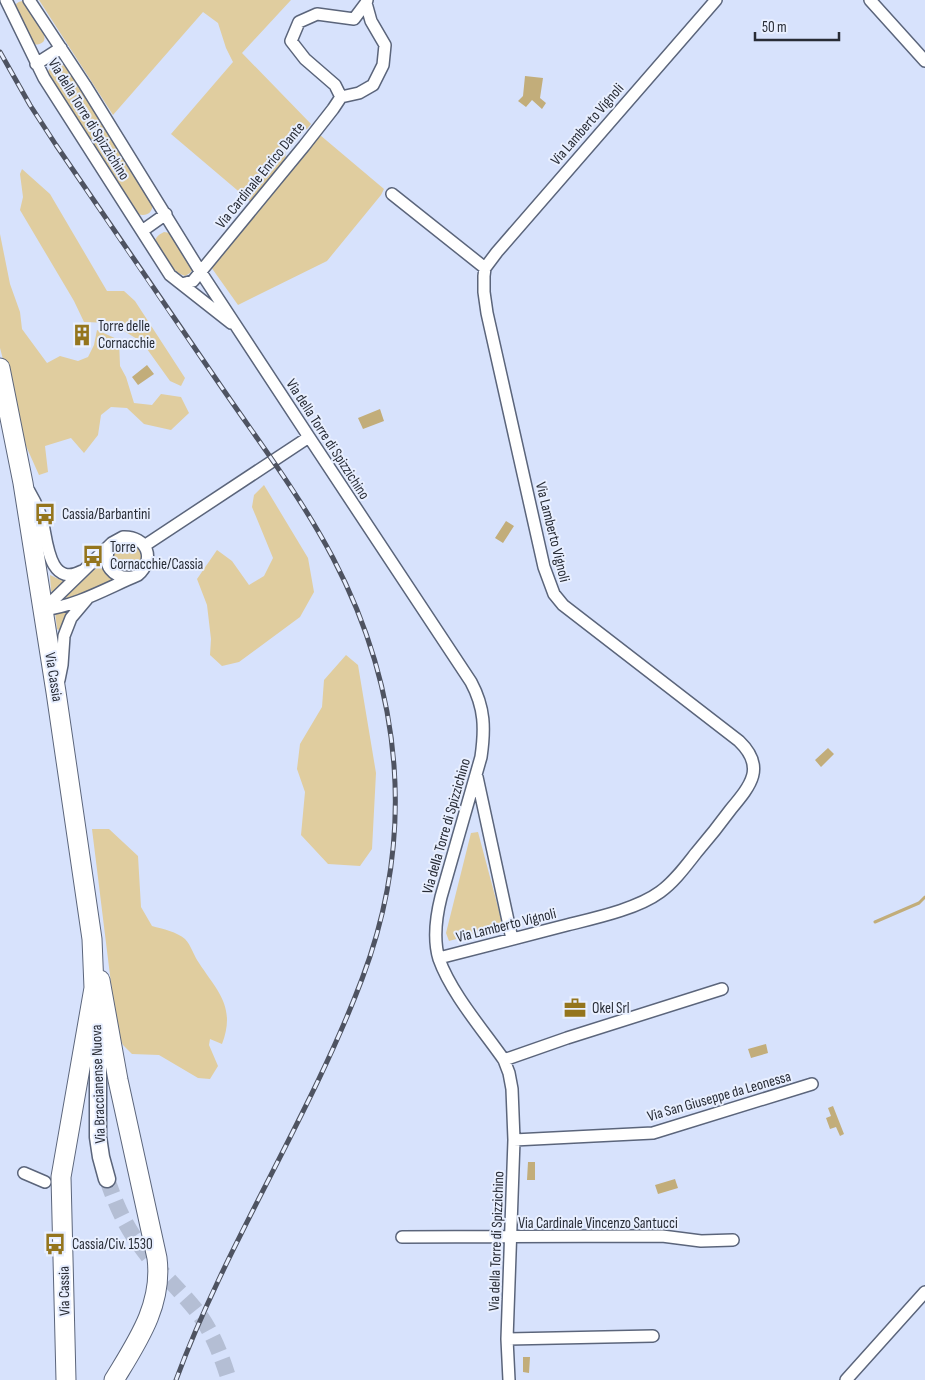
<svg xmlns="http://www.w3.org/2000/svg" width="925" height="1380" font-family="'Sofia Sans Condensed',sans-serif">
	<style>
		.green { fill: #e0cd9f }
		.water { fill: #c2ad7a }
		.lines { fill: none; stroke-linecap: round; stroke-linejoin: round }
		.stream { stroke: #c2ad7a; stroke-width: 3 }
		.secondary-tunnel { stroke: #b4bed4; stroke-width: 16; stroke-dasharray: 16 8; stroke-linecap: butt }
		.street-casing { stroke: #5b657b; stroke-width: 14 }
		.secondary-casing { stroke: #5b657b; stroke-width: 19 }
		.primary-casing { stroke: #5b657b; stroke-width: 21 }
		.street { stroke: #fff; stroke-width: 11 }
		.secondary { stroke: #fff; stroke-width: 16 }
		.primary { stroke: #fff; stroke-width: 19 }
		.rail-casing { stroke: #4e5361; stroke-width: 5 }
		.rail { stroke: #e8efff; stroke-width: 3; stroke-dasharray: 9; stroke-linecap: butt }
		.labels { text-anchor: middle; stroke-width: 4; stroke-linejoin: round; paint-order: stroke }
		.street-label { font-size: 15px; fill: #282c36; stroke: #e8efff }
		.poi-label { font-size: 15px; fill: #282c36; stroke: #e8efff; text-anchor: start }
	</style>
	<rect width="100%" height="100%" fill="#d7e2fc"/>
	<path class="green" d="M39,0H291L242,53L311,124L307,129C288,131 283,142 286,160L250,201L171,134L233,62L226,48L218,23L203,12L113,115Z
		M22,1L25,3C30,11 50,35 43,42C39,45 36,45 31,44L15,7C16,3 18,2 22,1Z
		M57,64L63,65L68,70L151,198C156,213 146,219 133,212L47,75C49,68 51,66 57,64Z
		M320,135L384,189L381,195L327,261L238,305L211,267L295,167Z
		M22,169L50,194L107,291H124L135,301L185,378L181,386L170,381L142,342L111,323L84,322L74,301L20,210L23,197L20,174Z
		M164,232L170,233L193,269L190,273L185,276C175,272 170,266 164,258C156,248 149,239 164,232Z
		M0,234L10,284L20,312L22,329L47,363L60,356L78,361L88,357L94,345L97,330L119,340L120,366L126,377L134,403L152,405L161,394L181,397L189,413L171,430L144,424L127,408L111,407L101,415L98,435L84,453L71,438L45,446L48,472L39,475L26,446L0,348Z
		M264,485L308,558L314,592L300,617L239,662L222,666L210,655L211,639L207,605L197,579L217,550L232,561L249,585L264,576L273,558L252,507L254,495Z
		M112 558a15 15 0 1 1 30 0a15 15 0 1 1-30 0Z
		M101,563H102L117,579L65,602L62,601Z
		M50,575L65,582L53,593L51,591Z
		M55,612H66L68,613L60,631L57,629Z
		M346,655L358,665L376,773L372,849L360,866L328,864L301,835L305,792L297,769L300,744L322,707L324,680Z
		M92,829H109L138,856L141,907L152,926C163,929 177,932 185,939C191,945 194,956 199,963C218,992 236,1007 222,1044L210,1039L209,1045L218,1066L210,1079L198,1078L159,1055L132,1054L123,1045L117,1032Z
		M478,832L503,926L449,941L446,933L471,833Z"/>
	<path class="water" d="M525,76L543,78L540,98L546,103L542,109L532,100L526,107L518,101L523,96Z
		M147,365L154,374L138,385L132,377Z
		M380,409L384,421L363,429L358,418Z
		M506,521L514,526L503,543L495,538Z
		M828,748L834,754L821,767L815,760Z
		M766,1044L768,1053L751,1058L748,1049Z
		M833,1106L844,1134L840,1136L836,1127L830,1129L826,1118L831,1116L828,1108Z
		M528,1162H535V1180H527Z
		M675,1179L678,1188L658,1194L655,1185Z
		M523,1357H530L529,1373L523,1372Z"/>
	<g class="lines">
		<path class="stream" d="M875,922L919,903L925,897"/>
		<path class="secondary-tunnel" d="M107,1179C115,1202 124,1224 139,1244C156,1269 180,1289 199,1314C213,1334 222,1357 229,1380"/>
		<g class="street-casing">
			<path id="street" d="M6,0L44,78L170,275L231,323
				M29,0L85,85L200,271L309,437L471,682C485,708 485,729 481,757L441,897C436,917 433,939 439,959C451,993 483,1030 504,1060L509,1073L512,1089L514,1140L507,1339L509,1380
				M870,0L925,61
				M36,64L61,48
				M341,97L335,85L305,59L291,41L299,22L317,14L354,19L366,3L367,0
				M341,97L359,93L373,85L383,65L385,45L371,21L366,3
				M392,194L485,268
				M142,231L166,214
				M182,284L193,281L304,146L333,109L341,97
				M29,491C35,501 40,512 43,524C47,543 50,588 82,571
				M123,537C147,536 156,559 138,575C107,588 77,606 43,610L112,543Z
				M144,546L309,437
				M110,547C101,565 113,579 132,577
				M59,680L62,665L64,636L71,618L87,599
				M477,777L512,939
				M439,958C482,947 525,936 567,925C595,918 637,909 660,892C674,882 685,867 696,853C708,839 720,824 731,809C751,785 766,767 739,741L563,605L554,594L544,567L487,313L484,292V276L485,268L497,252L716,0
				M504,1060L567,1038L722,989
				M514,1140L653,1133L812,1084
				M24,1173L45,1182
				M402,1237L662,1236L701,1241L733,1240
				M507,1339L653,1336
				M846,1380L925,1292"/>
		</g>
		<g class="secondary-casing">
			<path id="secondary" d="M95,1005L98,1042V1137L101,1157L107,1179"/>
		</g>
		<g class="primary-casing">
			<path id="primary" d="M0,368L23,483L56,692L92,939L94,988L61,1177L66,1380
				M100,980L118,1080L157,1258C163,1305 137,1342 114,1380"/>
		</g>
		<use href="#street" class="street"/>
		<use href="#secondary" class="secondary"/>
		<use href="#primary" class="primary"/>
		<g class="rail-casing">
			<path id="rail" d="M0,52L30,105L56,145C109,223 162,301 216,379C256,438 300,495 333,558C403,692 416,837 362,979C310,1117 227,1242 176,1380"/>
		</g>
		<use href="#rail" class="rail"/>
	</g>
	<defs>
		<g id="building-bare" transform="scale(1.725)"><path d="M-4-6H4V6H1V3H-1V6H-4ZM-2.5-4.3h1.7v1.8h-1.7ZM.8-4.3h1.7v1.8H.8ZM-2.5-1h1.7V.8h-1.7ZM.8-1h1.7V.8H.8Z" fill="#94751d" stroke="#e8efff" stroke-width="2.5" paint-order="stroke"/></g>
		<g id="bus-bare" transform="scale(1.725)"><path d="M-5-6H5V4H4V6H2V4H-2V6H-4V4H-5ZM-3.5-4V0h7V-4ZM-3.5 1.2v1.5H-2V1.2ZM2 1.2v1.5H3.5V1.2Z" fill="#94751d" stroke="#e8efff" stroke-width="2.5" paint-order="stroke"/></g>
		<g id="office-bare" transform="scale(1.725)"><path d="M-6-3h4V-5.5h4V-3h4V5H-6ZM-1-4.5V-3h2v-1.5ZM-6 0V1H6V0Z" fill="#94751d" stroke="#e8efff" stroke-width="2.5" paint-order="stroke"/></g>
	</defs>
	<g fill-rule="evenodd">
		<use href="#building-bare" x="82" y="335"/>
		<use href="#bus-bare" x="45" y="514"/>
		<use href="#bus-bare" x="93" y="556"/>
		<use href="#office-bare" x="575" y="1008"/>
		<use href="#bus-bare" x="55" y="1244"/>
	</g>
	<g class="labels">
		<g class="street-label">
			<text transform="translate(89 119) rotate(58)" y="5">Via della Torre di Spizzichino</text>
			<text transform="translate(587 124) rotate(-49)" y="5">Via Lamberto Vignoli</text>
			<text transform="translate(260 175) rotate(-51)" y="5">Via Cardinale Enrico Dante</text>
			<text transform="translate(328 439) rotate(57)" y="5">Via della Torre di Spizzichino</text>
			<text transform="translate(553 532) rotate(76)" y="5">Via Lamberto Vignoli</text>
			<text transform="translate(54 677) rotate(81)" y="5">Via Cassia</text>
			<text transform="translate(446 826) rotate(-74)" y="5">Via della Torre di Spizzichino</text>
			<text transform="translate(506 925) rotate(-14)" y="5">Via Lamberto Vignoli</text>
			<text transform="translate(98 1084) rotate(-92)" y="5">Via Braccianense Nuova</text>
			<text transform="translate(719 1096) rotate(-16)" y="5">Via San Giuseppe da Leonessa</text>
			<text x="598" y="1228">Via Cardinale Vincenzo Santucci</text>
			<text transform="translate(496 1241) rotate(-88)" y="5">Via della Torre di Spizzichino</text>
			<text transform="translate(64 1291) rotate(-91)" y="5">Via Cassia</text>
		</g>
		<g class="poi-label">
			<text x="98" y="331">Torre delle<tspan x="98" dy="17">Cornacchie</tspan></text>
			<text x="62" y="519">Cassia/Barbantini</text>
			<text x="110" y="552">Torre<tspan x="110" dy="17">Cornacchie/Cassia</tspan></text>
			<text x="592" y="1013">Okel Srl</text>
			<text x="72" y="1249">Cassia/Civ. 1530</text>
		</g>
	</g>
	<path d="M755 32v8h84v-8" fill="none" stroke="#282c36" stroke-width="2.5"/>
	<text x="762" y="32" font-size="15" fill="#282c36" stroke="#e8efff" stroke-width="4" paint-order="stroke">50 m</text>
</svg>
